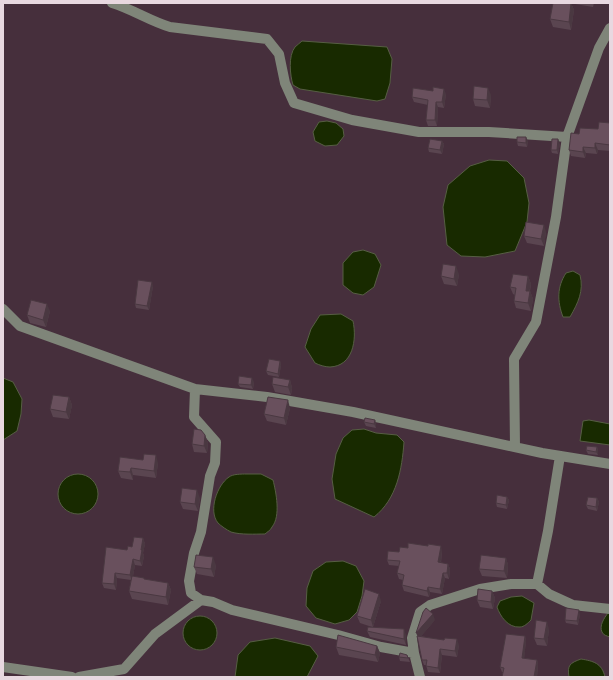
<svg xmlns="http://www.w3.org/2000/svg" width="613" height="680" font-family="'Asap Condensed',sans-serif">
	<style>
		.water { fill: #182a00; stroke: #565e43 }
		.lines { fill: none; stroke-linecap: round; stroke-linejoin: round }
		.minor { stroke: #7f8579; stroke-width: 10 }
		.wall { fill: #5a4550 }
		.shaded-wall { fill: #4a3841 }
		.building { fill: #69505d; stroke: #4a3841 }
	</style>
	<rect width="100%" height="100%" fill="#462f3c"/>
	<path class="water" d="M302,41L387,47L392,59L390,83L385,99L377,101L300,89L293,85C290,75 288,56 295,47C297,45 300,43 302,41Z
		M327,121L336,123L343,129L344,136L337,145L325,146L315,141L313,132L319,122Z
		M489,160L507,161L524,178L529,203L527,222L515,251L485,257L461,256L447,245L443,207L448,185L470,166Z
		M363,250L375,254L381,265L374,287L363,295L353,293L343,285V263L353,252Z
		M573,271L580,275C584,291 578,303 570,317H563C557,301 557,287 566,273Z
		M341,314L353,321C357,340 353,366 330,367C325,367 319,365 315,363L305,347L311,329L320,315Z
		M3,378L13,382L22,399L21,414L17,431L3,440Z
		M589,420L610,424V445L580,441L583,421Z
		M364,429L376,433L397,435L404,442C402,469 397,499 374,517L335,499L332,479L336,454L343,438L352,430Z
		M247,474H261L273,480C276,492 281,516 272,527C271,530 267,532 265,534C255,534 241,535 231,532C227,530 221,526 218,523C208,511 217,485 229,477C233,474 241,474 247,474Z
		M58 494a20 20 0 1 1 40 0a20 20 0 1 1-40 0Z
		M343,561L356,566L364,581L362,596L357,612L349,620L335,624L316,618L306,606L307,588L313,571L326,562Z
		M522,596L534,603L531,620C528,623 524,627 520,627C508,628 500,616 497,607L500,601L511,597Z
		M608,613L610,614V637C607,636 603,635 602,632C599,626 604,618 608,613Z
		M183 633a17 17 0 1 1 34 0a17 17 0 1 1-34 0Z
		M275,638L310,646L318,656L307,677H235L238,655L250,642Z
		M581,659C593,661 602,663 605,677H569C567,665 570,663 581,659Z"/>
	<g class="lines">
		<path class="minor" d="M112,3C132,9 150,21 170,27L267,39L279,54L285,83L294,103L352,120L419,132H489L567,137L599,48L610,28
			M3,309L20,326L195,389L267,397L353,412L542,453L610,464
			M195,389L194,417L216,442L215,463L210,476L201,532L194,553L189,581L191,593L201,600
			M515,447L514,359L536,322L556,217L567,137
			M537,584L548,531L560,456
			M3,667L72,677
			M79,677L124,669L155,634L201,600L213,602L232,610L338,635L381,647L414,653
			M420,677L414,653L412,638L420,612L430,605L480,589L511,584H537L549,594L573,605L610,609"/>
	</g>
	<path class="wall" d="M571,3L574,10L571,30L553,27L550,19Z
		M575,3H594L593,7L575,4Z
		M446,94L444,108L438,107L437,126H428L426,120L428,105L414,102L412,97Z
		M491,95L490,108L475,106L473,99Z
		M610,123V151L598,150L597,154L586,153L585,158L571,156L569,150L579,134L598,129Z
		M442,141L444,144L442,154L429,152L428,148Z
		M528,141L527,147L518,146L517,142Z
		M560,143L558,154L552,153L551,150Z
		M546,232L544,246L527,243L524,236Z
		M459,274L457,286L444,284L441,276Z
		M528,276L531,284L530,291L533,299L531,311L516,308L514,301L515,295L513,294L510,287Z
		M153,286L149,310L136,308L135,304Z
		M50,311L46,327L30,323L27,315Z
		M280,361L281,365L279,377L268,375L266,371Z
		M290,380L292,388L291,395L275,392L272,384Z
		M254,382L253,389L240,387L238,384Z
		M69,397L72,405L69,419L53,417L50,409Z
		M290,408L286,425L267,421L264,414Z
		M375,420L376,424V428L366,426L364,422Z
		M205,435L208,443L207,453L194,452L192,444Z
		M597,447L598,451V455L588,454L586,450Z
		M143,460L158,463L156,478L133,475V480L121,478L118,471Z
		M507,497L509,500L507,509L497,507L496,503Z
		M200,498L198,511L183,509L180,502Z
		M597,498L599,502L597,511L588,509L586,505Z
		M143,538L145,544L143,553L144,556L142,566L135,565L133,576L144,579L168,583L171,590L168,605L132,599L129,591L131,580L117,578L116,590L104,588L102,583L127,550L132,547Z
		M442,551L441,563L448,564L450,569L449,579L445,578L442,594L430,592L429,597L404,591L402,585L403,580L399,579L397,573L399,566L389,565L387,560L399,552Z
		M506,558L508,565L507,578L482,576L479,569Z
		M216,565L214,577L197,574L194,567Z
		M492,591L495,598L493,609L480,607L477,600Z
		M381,601L373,627L406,635V645L370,637L367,631L372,627L360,623L357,616Z
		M580,614L578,625L566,623L565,620Z
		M435,620L421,636L459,645L457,657L442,655L440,673L428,672L426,665H424L422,660L418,636Z
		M549,629L547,646L537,645L534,638Z
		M525,636L526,641L524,658L537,660L538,664L537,677H502L503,672H502L500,667Z
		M377,646L380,653L378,662L339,655L336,647Z
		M407,655L410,662L400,661L399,657Z"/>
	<path class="shaded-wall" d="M571,3L574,10L571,30L569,22Z
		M488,88L491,95L490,108L487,100Z
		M444,89L446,94L444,108L442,102Z
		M436,102L438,107L437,126L435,120Z
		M526,137L528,141L527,147L526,143Z
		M558,139L560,143L558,154L557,150Z
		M442,141L444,144L442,154L440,150Z
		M595,143L598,150L597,154L595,148Z
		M583,147L586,153L585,158L583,152Z
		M544,225L546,232L544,246L541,239Z
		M456,266L459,274L457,286L454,279Z
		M528,276L531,284L528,298L526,291Z
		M152,282L153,286L149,310L147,306Z
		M530,291L533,299L531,311L528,303Z
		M47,304L50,311L46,327L43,320Z
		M280,361L281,365L279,377L278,374Z
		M252,378L254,382L253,389L251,385Z
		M290,380L292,388L291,395L288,387Z
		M69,397L72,405L69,419L66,412Z
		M288,400L290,408L286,425L284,418Z
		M375,420L376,424V428L374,424Z
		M205,435L208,443L207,453L204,446Z
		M597,447L598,451V455L596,452Z
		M156,455L158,463L156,478L154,471Z
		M131,468L133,475V480L130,472Z
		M197,490L200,498L198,511L195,504Z
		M507,497L509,500L507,509L506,505Z
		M597,498L599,502L597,511L596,507Z
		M143,538L145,544L143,553L144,556L142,566L140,561L141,550Z
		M441,546L442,551L440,568L438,562Z
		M213,557L216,565L214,577L211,569Z
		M506,558L508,565L507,578L504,571Z
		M133,559L135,565L132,581L130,575Z
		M448,564L450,569L449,579L447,573Z
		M115,573L117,578L116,590L114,584Z
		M443,573L445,578L442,594L440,589Z
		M168,583L171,590L168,605L166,597Z
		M428,587L430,592L429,597L427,591Z
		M492,591L495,598L493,609L491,602Z
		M379,594L381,601L373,627L371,620Z
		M579,610L580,614L578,625L577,621Z
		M433,614L435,620L419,639L416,633Z
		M547,622L549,629L547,646L544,639Z
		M404,629L406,635V645L404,639Z
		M525,636L526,641L524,662L522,658Z
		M457,639L459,645L457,657L455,651Z
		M377,646L380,653L378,662L375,655Z
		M440,649L442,655L440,673L438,668Z
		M537,660L538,664L537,677H534Z"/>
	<path class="building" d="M553,3H571L569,22L550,19Z
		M474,86L488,88L487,100L473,99Z
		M433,87L444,89L442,102H436L435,120H426L428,100L412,97L413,88L433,91Z
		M599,122L610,123V145L595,143V148L583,147V152L569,150L571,133L579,134L580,128L598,129Z
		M517,137H526V143L517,142Z
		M430,139L442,141L440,150L428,148Z
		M552,139H558L557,150H551Z
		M526,222L544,225L541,239L524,236Z
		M443,264L456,266L454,279L441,276Z
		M513,274L528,276L526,291H530L528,303L514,301L516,288L510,287Z
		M138,280L152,282L147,306L135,304Z
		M31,300L47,304L43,320L27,315Z
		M269,359L280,361L278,374L266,371Z
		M239,376L252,378L251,385L238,384Z
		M273,377L290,380L288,387L272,384Z
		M53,395L69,397L66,412L50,409Z
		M268,397L288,400L284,418L264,414Z
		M365,418L375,420L374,424L364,422Z
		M194,429L201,430L205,435L204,446L192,444Z
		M587,446L597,447L596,452L586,450Z
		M144,454L156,455L154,471L131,468L130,472L118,471L120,457L143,460Z
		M182,488L197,490L195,504L180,502Z
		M497,495L507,497L506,505L496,503Z
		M588,497L597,498L596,507L586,505Z
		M134,537L143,538L141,550H142L140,561L133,559L130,575L115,573L114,584L102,583L106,547L127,550L128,546L132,547Z
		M408,543L428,546V544L441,546L438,562L448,564L447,573H443L440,589L428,587L427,591L402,585L404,575L397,573L400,561L387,560L388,551L399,552L400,547L408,548Z
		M196,555L213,557L211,569L194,567Z
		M481,555L506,558L504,571L479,569Z
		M132,576L144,578V579L168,583L166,597L129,591Z
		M365,589L379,594L371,620L357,616Z
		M478,589L492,591L491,602L477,600Z
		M426,608L433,614L416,633L423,612Z
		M566,608L579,610L577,621L565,620Z
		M536,620L547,622L544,639L534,638Z
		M368,627L404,629V639L367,631Z
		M506,634L525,636L522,658L537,660L534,677H502L504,668L500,667Z
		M338,635L377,646L375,655L336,647Z
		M417,636L444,640L445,638L457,639L455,651L440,649L438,668L426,666L427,660H422Z
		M400,653L407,655L408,658L399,657Z"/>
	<rect width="613" height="680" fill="none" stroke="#e8d8e0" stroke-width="8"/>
</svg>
